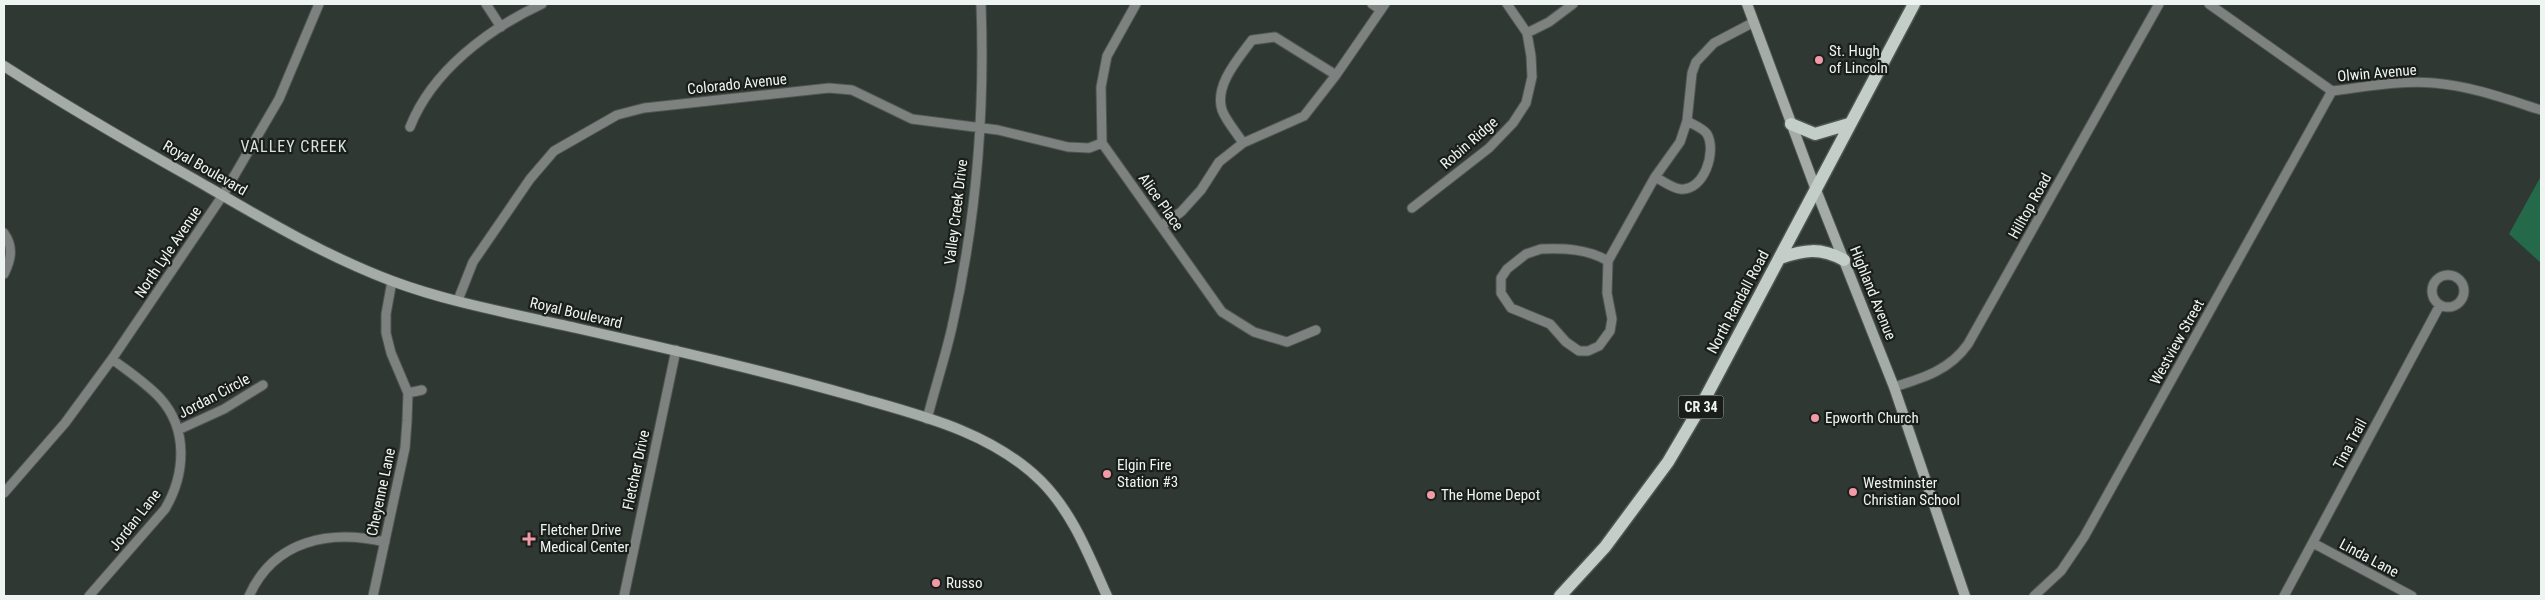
<svg xmlns="http://www.w3.org/2000/svg" width="2545" height="600" font-family="'Roboto Condensed',sans-serif">
	<style>
		.green { fill: #24694a }
		.lines { fill: none; stroke-linecap: round; stroke-linejoin: round }
		.street-casing { stroke: #4e5651; stroke-width: 11 }
		.secondary-casing { stroke: #4e5651; stroke-width: 12 }
		.primary-casing { stroke: #4e5651; stroke-width: 15 }
		.street { stroke: #7d817f; stroke-width: 9 }
		.secondary { stroke: #a5aca8; stroke-width: 10 }
		.primary { stroke: #c4cec8; stroke-width: 12 }
		.poi-dot { fill: #f39aa7; stroke: #1a1e1b; stroke-width: 2 }
		.labels { text-anchor: middle; stroke-width: 4.5; stroke-linejoin: round; paint-order: stroke }
		.shield { fill: #1a1e1b; stroke: #aeb4b1; stroke-width: 1 }
		.shield-label { font-size: 14px; font-weight: bold; fill: #eef4f1 }
		.poi-label { font-size: 15px; fill: #eef4f1; stroke: #1a1e1b; text-anchor: start }
		.street-label { font-size: 15px; fill: #eef4f1; stroke: #1a1e1b }
		.neighbourhood-label { font-size: 16px; letter-spacing: 1px; fill: #d7e2dc; stroke: #1a1e1b }
	</style>
	<rect width="100%" height="100%" fill="#2f3832"/>
	<path class="green" d="M2541,176V263L2509,234Z"/>
	<g class="lines">
		<g class="street-casing">
			<path id="street" d="M486,4L501,27
				M1136,4L1107,56L1101,87L1102,143L1222,312L1254,332L1287,342L1316,330
				M1372,4L1381,10
				M2209,4L2332,91C2365,87 2400,80 2434,83C2471,86 2506,99 2541,110
				M1527,33L1549,22L1573,4
				M410,127C432,71 488,29 542,4
				M1243,143C1237,133 1226,121 1222,110C1214,85 1239,58 1252,40L1275,37L1336,75
				M1655,177C1663,181 1672,188 1680,189C1704,192 1717,151 1707,134C1703,128 1694,125 1687,121
				M1412,208L1489,148L1513,123L1526,103L1532,77L1531,56L1527,33L1507,4
				M1161,226L1181,212L1201,190L1219,162L1243,143L1304,116L1336,75L1385,4
				M4,233C14,247 11,260 4,274
				M1541,249C1564,248 1588,249 1608,261L1607,293L1612,319L1610,331L1599,346L1588,351H1579L1566,342L1550,324L1511,308L1501,293V278L1507,269L1526,254Z
				M1608,261L1655,177L1680,142L1687,121L1692,73L1696,62L1714,43L1754,22
				M2432 291a16 16 0 1 1 32 0a16 16 0 1 1-32 0Z
				M458,300L473,262L530,179L554,151L617,115L644,108L829,88L852,90L912,119L998,130L1068,147L1089,148L1102,143
				M1894,387C1923,378 1950,370 1968,344L2159,4
				M408,393L422,390
				M927,419C935,388 945,358 952,327C976,222 985,111 981,4
				M178,430L224,409L263,385
				M4,493L65,423L112,359L223,195L279,99L319,4
				M2313,543L2412,596
				M89,596L165,509C185,475 189,430 160,398C146,383 129,372 112,359
				M249,596C274,540 330,529 385,542
				M373,596L405,448L407,421L408,393L391,353L386,333V314L392,281
				M624,596L676,350
				M2034,596L2061,571L2084,537L2332,91
				M2284,596L2440,305"/>
		</g>
		<g class="secondary-casing">
			<path id="secondary" d="M1747,4L1816,190L1894,387L1965,596
				M4,66C66,106 130,143 194,179C258,216 323,255 392,281C451,303 515,314 576,328C669,349 761,370 853,396C919,415 990,431 1041,481C1073,513 1089,556 1107,596"/>
		</g>
		<g class="primary-casing">
			<path id="primary" d="M1791,124L1815,134L1849,124
				M1780,258C1804,250 1820,247 1844,260
				M1560,596L1605,547L1668,462L1701,406L1914,4"/>
		</g>
		<use href="#street" class="street"/>
		<use href="#secondary" class="secondary"/>
		<use href="#primary" class="primary"/>
	</g>
	<g class="poi-dot">
		<circle cx="1819" cy="60" r="5"/>
		<circle cx="1815" cy="418" r="5"/>
		<circle cx="1107" cy="474" r="5"/>
		<circle cx="1853" cy="492" r="5"/>
		<circle cx="1431" cy="495" r="5"/>
		<path d="M526.5 531.5h5v5h5v5h-5v5h-5v-5h-5v-5h5z"/>
		<circle cx="936" cy="583" r="5"/>
	</g>
	<g class="labels">
		<rect class="shield" x="1678.5" y="395.5" width="45" height="23" rx="4"/>
		<g class="shield-label">
			<text x="1701" y="412">CR 34</text>
		</g>
		<g class="poi-label">
			<text x="1829" y="56">St. Hugh<tspan x="1829" dy="17">of Lincoln</tspan></text>
			<text x="1825" y="423">Epworth Church</text>
			<text x="1117" y="470">Elgin Fire<tspan x="1117" dy="17">Station #3</tspan></text>
			<text x="1863" y="488">Westminster<tspan x="1863" dy="17">Christian School</tspan></text>
			<text x="1441" y="500">The Home Depot</text>
			<text x="540" y="535">Fletcher Drive<tspan x="540" dy="17">Medical Center</tspan></text>
			<text x="946" y="588">Russo</text>
		</g>
		<g class="street-label">
			<text transform="translate(2377 73) rotate(-5)" y="5">Olwin Avenue</text>
			<text transform="translate(737 84) rotate(-6)" y="5">Colorado Avenue</text>
			<text transform="translate(1469 143) rotate(-41)" y="5">Robin Ridge</text>
			<text transform="translate(205 168) rotate(30)" y="5">Royal Boulevard</text>
			<text transform="translate(1161 202) rotate(55)" y="5">Alice Place</text>
			<text transform="translate(2030 206) rotate(-61)" y="5">Hilltop Road</text>
			<text transform="translate(956 212) rotate(-83)" y="5">Valley Creek Drive</text>
			<text transform="translate(168 252) rotate(-56)" y="5">North Lyle Avenue</text>
			<text transform="translate(1873 293) rotate(68)" y="5">Highland Avenue</text>
			<text transform="translate(1738 302) rotate(-62)" y="5">North Randall Road</text>
			<text transform="translate(576 313) rotate(13)" y="5">Royal Boulevard</text>
			<text transform="translate(2177 342) rotate(-61)" y="5">Westview Street</text>
			<text transform="translate(214 396) rotate(-28)" y="5">Jordan Circle</text>
			<text transform="translate(2350 444) rotate(-62)" y="5">Tina Trail</text>
			<text transform="translate(636 470) rotate(-78)" y="5">Fletcher Drive</text>
			<text transform="translate(381 492) rotate(-78)" y="5">Cheyenne Lane</text>
			<text transform="translate(135 520) rotate(-52)" y="5">Jordan Lane</text>
			<text transform="translate(2369 558) rotate(28)" y="5">Linda Lane</text>
		</g>
		<g class="neighbourhood-label">
			<text x="294" y="152">VALLEY CREEK</text>
		</g>
	</g>
	<rect width="2545" height="600" fill="none" stroke="#eef4f1" stroke-width="10"/>
</svg>
